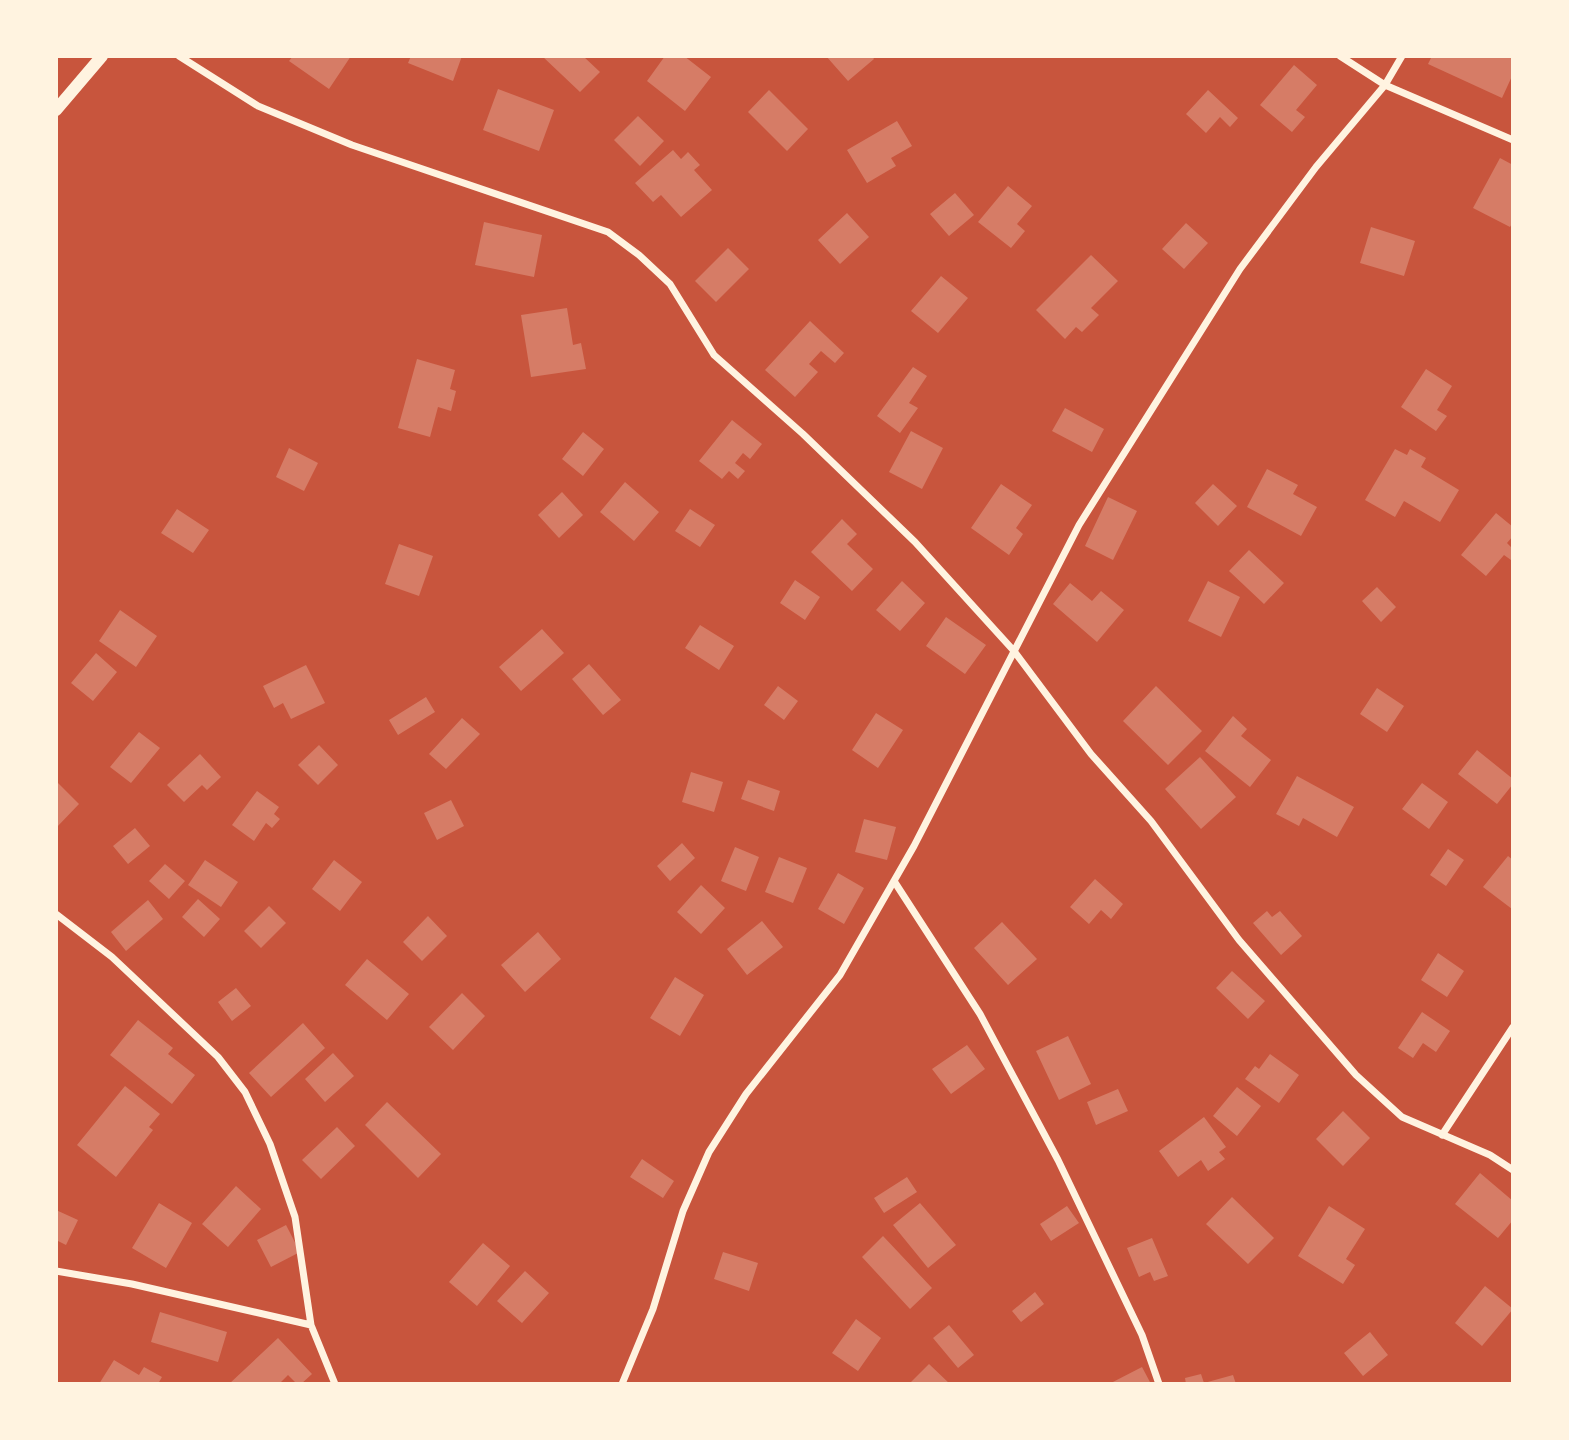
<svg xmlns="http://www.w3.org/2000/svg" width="1569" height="1440" font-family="'Exo 2',sans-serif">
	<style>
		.building { fill: #d67c66 }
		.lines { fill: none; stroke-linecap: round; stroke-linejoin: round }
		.minor { stroke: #fff3e0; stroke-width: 7 }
		.tertiary { stroke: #fff3e0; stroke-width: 12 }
	</style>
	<rect width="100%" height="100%" fill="#c8553d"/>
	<path class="building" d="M293,56H351L329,89L289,61Z
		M411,56H462L453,81L408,63Z
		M542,56H583L600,72L580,92Z
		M665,56H684L711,77L685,111L647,81Z
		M826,56H872L874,59L848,81Z
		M1432,56H1513V74L1502,98L1428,64Z
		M1294,65L1317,85L1296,110L1305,117L1292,132L1260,105Z
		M498,89L554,110L539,151L483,130Z
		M769,90L808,129L787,151L748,112Z
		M1208,90L1238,118L1230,127L1220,117L1206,133L1186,114Z
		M638,116L664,141L640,166L614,140Z
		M897,121L912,146L891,158L896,166L867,183L847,150Z
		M673,150L681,159L688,152L700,165L694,170L712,190L681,217L661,195L653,202L635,183Z
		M1500,158L1513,165V222L1510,227L1473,208Z
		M1008,186L1032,206L1017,224L1025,231L1011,248L978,222Z
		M955,193L974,215L949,236L930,214Z
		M847,213L869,237L840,264L818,240Z
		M484,222L542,235L534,277L475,265Z
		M1186,223L1208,243L1184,269L1162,249Z
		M1371,227L1415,241L1404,276L1360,263Z
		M728,248L749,269L716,302L695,281Z
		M1091,255L1118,281L1091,308L1099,315L1082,332L1076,327L1065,339L1036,310Z
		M941,276L968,298L938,333L911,311Z
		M567,308L573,345L581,343L586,369L531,377L521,315Z
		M810,321L844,353L835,363L821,351L809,364L818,372L795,397L765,370Z
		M417,359L455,370L450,389L456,391L451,411L438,407L430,437L398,428Z
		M913,367L927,376L909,403L918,408L900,433L877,416Z
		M1426,369L1452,386L1437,410L1447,416L1436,431L1401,407Z
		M1065,408L1104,429L1092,452L1052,431Z
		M732,420L762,444L750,459L743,453L735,463L745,471L738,479L729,471L722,479L699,461Z
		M911,431L943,448L922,489L889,472Z
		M583,432L604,449L583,476L562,459Z
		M289,448L318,463L304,491L276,477Z
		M1395,449L1407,455L1410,449L1426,458L1421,467L1459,490L1440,522L1404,501L1395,517L1365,500Z
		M1267,469L1298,485L1293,494L1317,507L1301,536L1247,507Z
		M625,482L659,512L634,541L600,512Z
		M1001,484L1032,505L1016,528L1023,534L1009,555L971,528Z
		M1213,484L1237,506L1218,526L1195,503Z
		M562,492L583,515L559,538L538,515Z
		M1108,497L1137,511L1113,560L1085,546Z
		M177,509L209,530L193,553L161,533Z
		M690,509L715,525L700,547L675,531Z
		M1496,513L1513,527V536L1507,543L1513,549V558L1511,560L1504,555L1486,576L1461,555Z
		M842,519L857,534L847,544L873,569L852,591L811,552Z
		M399,544L433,556L419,596L385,584Z
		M1249,550L1284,583L1264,604L1229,571Z
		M795,580L820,597L805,620L780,603Z
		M902,581L925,603L900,631L876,610Z
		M1208,581L1240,597L1221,637L1188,621Z
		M1070,583L1092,601L1101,591L1124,610L1097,642L1053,604Z
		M1377,587L1396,607L1381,622L1362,601Z
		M120,610L157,636L136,667L99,641Z
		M946,617L986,645L965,674L926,646Z
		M700,625L734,646L719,670L685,648Z
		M542,629L564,653L521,691L499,667Z
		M96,653L117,672L93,701L71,683Z
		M589,664L621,700L603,715L572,679Z
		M306,665L325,703L291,719L283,703L274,708L263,686Z
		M778,686L798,701L784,720L764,705Z
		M1156,686L1202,731L1168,765L1123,721Z
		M1377,688L1404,706L1387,732L1360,714Z
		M426,697L435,712L398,735L389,720Z
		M876,713L903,730L878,768L852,750Z
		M1233,716L1247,729L1241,736L1271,760L1250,787L1205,751Z
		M462,718L480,734L446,769L429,754Z
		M139,732L160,748L131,783L110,767Z
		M319,745L338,765L318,785L298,765Z
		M1477,750L1513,779V784L1497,804L1458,774Z
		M200,754L221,777L207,790L202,785L184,802L167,785Z
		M1200,757L1236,797L1201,829L1165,789Z
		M691,772L723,782L714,812L682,802Z
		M1297,776L1354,807L1337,837L1303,818L1299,826L1276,814Z
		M748,780L780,791L774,811L741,799Z
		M56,781L79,804L56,828Z
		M1422,783L1448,802L1429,829L1402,809Z
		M257,791L279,807L274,814L280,819L272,828L266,823L254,841L232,825Z
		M451,800L464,826L437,840L424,813Z
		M864,819L896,827L887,860L855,852Z
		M135,828L150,846L128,864L113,846Z
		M682,843L695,858L670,881L657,866Z
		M735,847L759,857L746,891L721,881Z
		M1448,849L1464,860L1446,886L1430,875Z
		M1508,856L1513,860L1512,909L1483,887Z
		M779,857L807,868L793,903L765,892Z
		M205,860L238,882L221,907L188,885Z
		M334,860L362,882L340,911L312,889Z
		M165,864L185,881L169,899L149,881Z
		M838,873L864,888L844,924L818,909Z
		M1095,879L1123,904L1111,919L1101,910L1089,924L1070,907Z
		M701,885L725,908L701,934L677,912Z
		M198,899L220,919L204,937L182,917Z
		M148,900L163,919L126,951L111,932Z
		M269,906L286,923L261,948L244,931Z
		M1267,911L1272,917L1280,911L1302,936L1281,955L1253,923Z
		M428,916L447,936L422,961L403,942Z
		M762,921L783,947L747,975L727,949Z
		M1002,922L1037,959L1008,985L974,948Z
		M538,932L561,959L525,992L501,965Z
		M1438,953L1464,971L1447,997L1421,980Z
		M367,959L409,994L387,1020L345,985Z
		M1232,971L1265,1001L1248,1019L1216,988Z
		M675,977L704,995L680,1036L650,1018Z
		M236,988L251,1006L232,1021L218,1002Z
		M462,993L485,1016L453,1050L429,1027Z
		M1422,1012L1450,1031L1436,1052L1423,1043L1413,1058L1398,1048Z
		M138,1020L173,1048L168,1054L195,1075L172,1104L110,1055Z
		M303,1023L325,1048L271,1097L249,1073Z
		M1068,1036L1091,1084L1059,1100L1036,1051Z
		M967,1045L985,1069L951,1094L932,1069Z
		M333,1053L354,1076L325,1102L305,1079Z
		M1270,1054L1299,1075L1279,1103L1245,1079L1255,1066L1259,1069Z
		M125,1086L160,1114L149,1127L153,1130L116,1177L77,1145Z
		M1237,1087L1261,1106L1237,1136L1213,1116Z
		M1118,1089L1128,1111L1096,1125L1087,1102Z
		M387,1102L441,1154L418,1178L365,1125Z
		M1343,1111L1370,1138L1343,1166L1316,1139Z
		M1204,1117L1226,1147L1219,1152L1225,1159L1208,1171L1201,1160L1178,1177L1159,1151Z
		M337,1127L355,1146L321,1179L302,1160Z
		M642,1159L674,1181L663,1198L630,1177Z
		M1480,1173L1513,1201V1220L1498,1238L1455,1204Z
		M907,1177L917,1192L884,1213L874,1198Z
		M236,1186L261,1209L228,1247L202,1224Z
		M1232,1197L1274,1238L1248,1264L1206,1224Z
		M159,1203L192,1223L166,1268L132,1248Z
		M920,1203L956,1245L928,1268L893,1225Z
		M1067,1206L1079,1223L1051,1241L1040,1224Z
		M1329,1206L1365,1229L1346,1259L1355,1265L1343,1284L1298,1256Z
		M56,1210L78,1220L66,1245L56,1240Z
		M286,1225L300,1252L271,1267L257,1240Z
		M883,1236L932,1288L910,1309L862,1257Z
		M1152,1238L1168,1276L1154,1281L1150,1272L1139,1277L1127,1248Z
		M483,1243L510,1266L477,1306L449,1282Z
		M723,1252L758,1263L749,1291L714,1279Z
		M525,1271L549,1293L522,1323L497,1301Z
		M1485,1286L1513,1309L1482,1346L1455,1323Z
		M1035,1292L1044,1304L1021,1322L1012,1311Z
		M160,1312L227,1332L218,1362L151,1342Z
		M856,1319L881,1338L858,1371L832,1353Z
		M949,1325L974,1355L958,1368L933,1338Z
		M1370,1332L1388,1355L1363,1376L1344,1353Z
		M278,1338L312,1374L301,1384H297L288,1375L279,1384H229Z
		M114,1360L139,1375L144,1367L162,1377L158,1384H99Z
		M929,1364L950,1384H909Z
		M1142,1367L1151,1384H1109Z
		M1201,1374L1204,1383L1233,1375L1236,1384H1186L1185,1378Z"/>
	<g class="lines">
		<path class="minor" d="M179,56L258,106L352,145L608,232L639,255L670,284L714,355L803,434L915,542L1014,651L1091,754L1151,821L1239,940L1356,1075L1402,1117L1490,1155L1513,1170
			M1340,56L1385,85L1513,140
			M894,881L980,1014L1058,1160L1142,1335L1159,1384
			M56,914L112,957L218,1057L245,1092L270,1144L295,1217L311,1325L335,1384
			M1442,1135L1513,1027
			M56,1271L132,1284L311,1325
			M622,1384L653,1309L683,1211L709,1152L746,1094L840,975L914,846L1079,525L1240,269L1316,167L1385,85L1402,56"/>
		<path class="tertiary" d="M56,110L102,56"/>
	</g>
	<rect width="1569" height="1440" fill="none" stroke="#fff3e0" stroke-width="116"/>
</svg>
